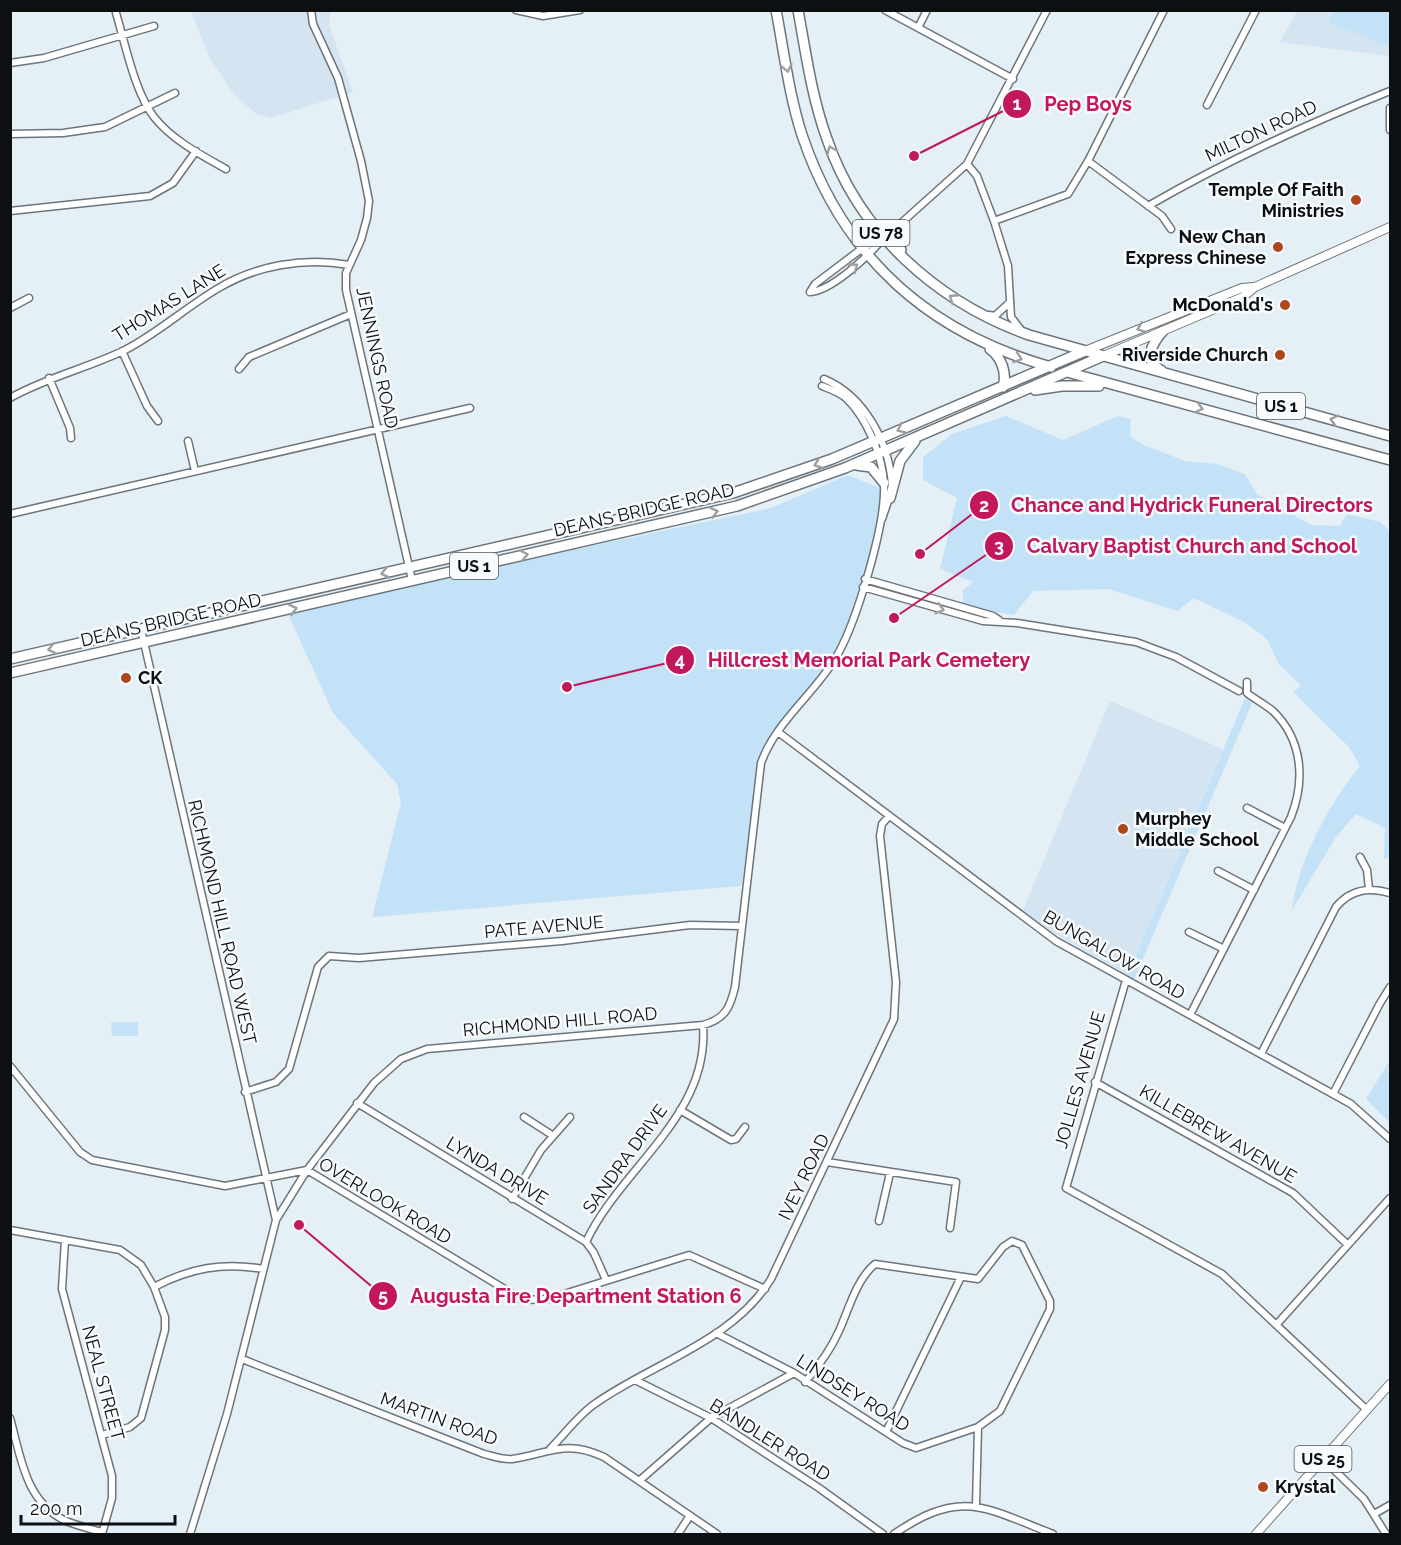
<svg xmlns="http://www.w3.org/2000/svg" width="1401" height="1545" font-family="Raleway,sans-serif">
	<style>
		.built { fill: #d4e5f1 }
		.green { fill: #c4e2f7 }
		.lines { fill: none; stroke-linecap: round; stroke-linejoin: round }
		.minor-casing { stroke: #6c757c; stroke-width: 9 }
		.major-casing { stroke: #6c757c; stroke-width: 10 }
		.highway-casing { stroke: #6c757c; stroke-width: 12 }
		.minor { stroke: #fff; stroke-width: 6 }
		.major { stroke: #fff; stroke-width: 8 }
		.highway { stroke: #fff; stroke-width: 9 }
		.oneway { stroke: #9e9fa1 }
		.poi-dot { fill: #ad471c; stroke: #f7fbfe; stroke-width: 2 }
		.labels { text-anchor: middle; stroke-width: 5; stroke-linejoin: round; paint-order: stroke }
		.shield { fill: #f7fbfe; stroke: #53565a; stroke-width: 1.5 }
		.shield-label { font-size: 16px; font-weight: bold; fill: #0d1013 }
		.street-label { font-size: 18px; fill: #0d1013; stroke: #f7fbfe }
		.poi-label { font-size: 18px; font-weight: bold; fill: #0d1013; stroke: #f7fbfe; text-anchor: end }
		.leader { fill: none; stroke: #c2185b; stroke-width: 2 }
		.callout-dot { fill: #c2185b; stroke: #f7fbfe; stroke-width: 2 }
		.mark-label { font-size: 18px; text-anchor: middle; font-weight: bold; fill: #fff }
		.callout-label { font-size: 20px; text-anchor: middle; font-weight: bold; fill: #c2185b; stroke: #f7fbfe; stroke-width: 5; stroke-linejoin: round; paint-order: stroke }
	</style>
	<rect width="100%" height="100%" fill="#e4eff6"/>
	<path class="built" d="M191,11H331L329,25L353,92L271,118L256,114L233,93L209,57Z
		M1297,11H1390V56L1280,42Z
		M1110,701L1223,749L1128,975L1054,933L1023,910Z"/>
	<path class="green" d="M1334,10L1390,11V47L1329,23Z
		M1006,416L1063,440L1118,416L1131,419L1130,436L1144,445L1185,461L1217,464L1245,474L1257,494L1311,525L1340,526L1347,514L1380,522L1390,531V858L1384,859L1385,828L1356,814L1336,837L1292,910C1298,860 1329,804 1360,766L1349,747L1293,692L1301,686L1278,663L1267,639L1246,623L1194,598L1177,611L1109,589L1033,591L1014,615L980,610L963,604V590L973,582L940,569L957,498L923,480V457L952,434Z
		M848,475L884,490L873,549L859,602L833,661L767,748L758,787L741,886L372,917L401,803L397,784L333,713L288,614L482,569L771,508Z
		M1245,698L1253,701L1134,980L1127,977Z
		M111,1022H138V1036H112Z
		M1390,1060V1123L1366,1099Z"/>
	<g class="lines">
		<g class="minor-casing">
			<path id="minor" d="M311,10L313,24L338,78L361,161L369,201L367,218L361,240L346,273V290L412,580
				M516,10L543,16L580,10
				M885,10L1013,79
				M116,13C125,43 135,93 154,117C172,140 201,155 226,169
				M918,28L927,10
				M10,63L44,58L154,26
				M1207,105L1256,10
				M1390,108V130
				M10,134L63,133L105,127L175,93
				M1088,161L1162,216L1171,229
				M967,164L977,176L994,221L1008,266L1011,317L1021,330
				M1148,206C1226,161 1307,124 1390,91
				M10,211L150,196L173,183L196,151
				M994,221L1068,194L1088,161L1164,10
				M810,292L815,284L860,250L890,233L967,164L1047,10
				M810,292C831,291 866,258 879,243
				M10,308L29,298
				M989,315L995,316L1009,303
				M122,351L147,406L158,421
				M239,369L249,357L351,314
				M49,378L70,428L71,438
				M824,379C865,396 889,443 892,485
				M10,398C47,377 88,368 125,350C158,333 185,308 217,289C256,265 305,257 349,265
				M188,441L195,471
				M10,514L470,408
				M882,519L890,495
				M865,579L993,616L999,620
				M863,587L983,621L1017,623L1136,642L1176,657L1239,691
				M141,629L276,1220
				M778,732L1056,941L1351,1104L1390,1139
				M1247,808L1285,828
				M1360,857L1367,870L1369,889
				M1218,871L1254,890
				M1189,932L1224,949
				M1126,980L1066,1188L1222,1274L1367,1410
				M1190,1015L1291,817C1305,781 1303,741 1274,712C1266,705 1256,700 1247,693V682
				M1261,1054L1336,907C1351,889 1369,887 1390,893
				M10,1066L80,1152L92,1160L225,1186L307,1170L523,1300L548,1299L689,1255L765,1289
				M1095,1082L1293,1193L1348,1245
				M245,1092L276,1082L289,1069L318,967L329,956L359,958L562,941L690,925L742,926
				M1333,1094L1379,1005L1390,987
				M357,1103L586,1242L594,1253L606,1280
				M680,1110L731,1140L736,1139L745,1127
				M524,1117L552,1135
				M827,1162L956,1182L950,1228
				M512,1199L541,1150L570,1117
				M879,1221L890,1173
				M10,1230L120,1250L141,1265L154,1287L165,1317V1330L141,1418L130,1427L102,1435
				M65,1240L62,1289L112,1476V1498L102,1534
				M586,1242C621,1167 710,1116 703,1025
				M154,1287C190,1268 223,1262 263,1269
				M1277,1324L1390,1198
				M716,1333L794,1373L903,1443L916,1448L978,1427
				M242,1359L484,1454C492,1456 503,1460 512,1459C550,1453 566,1439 604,1457L717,1534
				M635,1380L711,1418L819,1488L883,1534
				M805,1382C818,1367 831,1349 839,1331C849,1309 856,1280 875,1264L978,1279L1003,1247L1012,1241L1022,1245L1050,1301V1309L1000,1411L978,1427L976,1505
				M10,1418C21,1457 25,1502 66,1521C78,1526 91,1529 102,1532
				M886,1432L961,1277
				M550,1449C565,1434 579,1414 596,1403C653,1363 733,1341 771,1279L894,1019L896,982L880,836L882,824L889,816
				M1323,1459L1364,1499L1386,1534
				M639,1481L711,1418L794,1373
				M1374,1514L1390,1505
				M190,1534L227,1414L276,1220L307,1170L374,1083L401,1059L427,1049L703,1025C725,1019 730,1008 735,987L761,763C775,723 813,695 835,659C856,625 886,524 884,485C883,457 867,418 846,398C839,392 830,389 822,386
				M678,1534L689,1517
				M894,1534C962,1488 983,1507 1053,1534"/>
		</g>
		<g class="major-casing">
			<path id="major" d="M1085,351L1242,288L1254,287
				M1103,356L1243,297L1255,287L1390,227
				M1256,1534L1390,1384"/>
		</g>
		<g class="highway-casing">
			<path id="highway" d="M776,10C784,52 789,95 802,135C843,257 929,333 1051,367
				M798,10C806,54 812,98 827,139C859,233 937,302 1029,335L1390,436
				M899,226L895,238L901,250
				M990,349C1002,358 1007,373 1003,387
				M1162,371C1142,361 1152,343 1163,331
				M1067,372L1390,460
				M1035,390L1062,386H1099
				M856,465L871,467L884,483
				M890,498L900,461L915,441
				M10,659L733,493L832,459L1085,351
				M10,673L737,506L845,468L1103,356"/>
		</g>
		<use href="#minor" class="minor"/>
		<use href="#major" class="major"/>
		<use href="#highway" class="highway"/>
	</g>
	<defs><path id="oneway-chevron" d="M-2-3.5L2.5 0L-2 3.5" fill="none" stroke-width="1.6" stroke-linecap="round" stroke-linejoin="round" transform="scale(1.5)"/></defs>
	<g class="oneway">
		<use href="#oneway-chevron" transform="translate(787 68) rotate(79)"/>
		<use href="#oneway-chevron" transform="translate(831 150) rotate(-112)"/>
		<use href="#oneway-chevron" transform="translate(854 267) rotate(-36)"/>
		<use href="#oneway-chevron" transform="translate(953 298) rotate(-147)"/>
		<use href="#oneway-chevron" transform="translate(1141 328) rotate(159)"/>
		<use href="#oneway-chevron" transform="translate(1018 358) rotate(18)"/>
		<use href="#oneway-chevron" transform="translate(1199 408) rotate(15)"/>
		<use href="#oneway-chevron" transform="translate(1334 420) rotate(-165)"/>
		<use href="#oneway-chevron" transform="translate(901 429) rotate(156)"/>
		<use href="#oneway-chevron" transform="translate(818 464) rotate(159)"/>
		<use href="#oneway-chevron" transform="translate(714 512) rotate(-14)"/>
		<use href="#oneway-chevron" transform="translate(524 555) rotate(-12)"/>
		<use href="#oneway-chevron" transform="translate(385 573) rotate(167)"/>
		<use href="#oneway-chevron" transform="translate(293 609) rotate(-14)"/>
		<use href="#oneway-chevron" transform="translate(940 609) rotate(16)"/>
		<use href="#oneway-chevron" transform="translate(52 649) rotate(167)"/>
	</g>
	<g class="poi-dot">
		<circle cx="1356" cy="200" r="6"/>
		<circle cx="1278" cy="247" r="6"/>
		<circle cx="1285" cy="305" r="6"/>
		<circle cx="1280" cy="355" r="6"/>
		<circle cx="126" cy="678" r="6"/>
		<circle cx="1123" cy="829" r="6"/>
		<circle cx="1263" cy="1487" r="6"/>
	</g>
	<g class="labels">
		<g class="shield">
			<rect x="852.5" y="220" width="57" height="26" rx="4.5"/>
			<rect x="1257" y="393" width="48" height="26" rx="4.5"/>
			<rect x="450" y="553" width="48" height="26" rx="4.5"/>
			<rect x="1294.5" y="1446" width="57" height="26" rx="4.5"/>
		</g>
		<g class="shield-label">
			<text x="881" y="239">US 78</text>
			<text x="1281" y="412">US 1</text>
			<text x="474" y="572">US 1</text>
			<text x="1323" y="1465">US 25</text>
		</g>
		<g class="street-label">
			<text transform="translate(1261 131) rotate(-25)" y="6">MILTON ROAD</text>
			<text transform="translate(169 303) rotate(-32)" y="6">THOMAS LANE</text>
			<text transform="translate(377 358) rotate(78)" y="6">JENNINGS ROAD</text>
			<text transform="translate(644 510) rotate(-13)" y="6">DEANS BRIDGE ROAD</text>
			<text transform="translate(171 620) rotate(-13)" y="6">DEANS BRIDGE ROAD</text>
			<text transform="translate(222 922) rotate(77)" y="6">RICHMOND HILL ROAD WEST</text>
			<text transform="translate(544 927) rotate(-5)" y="6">PATE AVENUE</text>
			<text transform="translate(1114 955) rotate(30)" y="6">BUNGALOW ROAD</text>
			<text transform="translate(560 1022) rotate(-5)" y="6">RICHMOND HILL ROAD</text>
			<text transform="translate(1080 1080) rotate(-74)" y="6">JOLLES AVENUE</text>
			<text transform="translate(1218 1134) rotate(30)" y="6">KILLEBREW AVENUE</text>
			<text transform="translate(625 1159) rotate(-54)" y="6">SANDRA DRIVE</text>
			<text transform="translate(497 1171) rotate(31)" y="6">LYNDA DRIVE</text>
			<text transform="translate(804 1177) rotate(-64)" y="6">IVEY ROAD</text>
			<text transform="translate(385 1201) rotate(31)" y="6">OVERLOOK ROAD</text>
			<text transform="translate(103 1383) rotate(75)" y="6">NEAL STREET</text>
			<text transform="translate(853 1393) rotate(32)" y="6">LINDSEY ROAD</text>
			<text transform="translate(439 1419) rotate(20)" y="6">MARTIN ROAD</text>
			<text transform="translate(770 1440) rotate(32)" y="6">BANDLER ROAD</text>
		</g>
		<g class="poi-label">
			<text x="1344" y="196">Temple Of Faith<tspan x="1344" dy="21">Ministries</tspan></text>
			<text x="1266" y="243">New Chan<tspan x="1266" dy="21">Express Chinese</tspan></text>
			<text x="1273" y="311">McDonald's</text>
			<text x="1268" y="361">Riverside Church</text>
			<text x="138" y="684" text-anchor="start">CK</text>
			<text x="1135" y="825" text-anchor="start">Murphey<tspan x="1135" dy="21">Middle School</tspan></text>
			<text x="1275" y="1493" text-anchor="start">Krystal</text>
		</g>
	</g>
	<path class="leader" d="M914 156L1017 104M920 554L984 505M894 618L999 546M567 687L680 660M299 1225L383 1296"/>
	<g class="callout-dot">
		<circle cx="914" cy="156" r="6"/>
		<circle cx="920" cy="554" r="6"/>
		<circle cx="894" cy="618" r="6"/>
		<circle cx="567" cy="687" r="6"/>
		<circle cx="299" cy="1225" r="6"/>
		<circle cx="1017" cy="104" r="15"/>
		<circle cx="984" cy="505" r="15"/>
		<circle cx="999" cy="546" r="15"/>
		<circle cx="680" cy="660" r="15"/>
		<circle cx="383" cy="1296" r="15"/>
	</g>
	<g class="mark-label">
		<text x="1017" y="110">1</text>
		<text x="984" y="512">2</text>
		<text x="999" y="552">3</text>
		<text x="680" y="666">4</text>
		<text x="383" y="1302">5</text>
	</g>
	<g class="callout-label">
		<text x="1088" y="111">Pep Boys</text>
		<text x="1192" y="512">Chance and Hydrick Funeral Directors</text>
		<text x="1192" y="553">Calvary Baptist Church and School</text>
		<text x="869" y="667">Hillcrest Memorial Park Cemetery</text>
		<text x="576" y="1303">Augusta Fire Department Station 6</text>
	</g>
	<rect width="1401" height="1545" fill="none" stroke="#0d1013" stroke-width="24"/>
	<path d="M21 1515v9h154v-9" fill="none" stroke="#0d1013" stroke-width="3"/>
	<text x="30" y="1515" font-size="18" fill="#0d1013" stroke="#f7fbfe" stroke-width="4.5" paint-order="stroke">200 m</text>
</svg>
